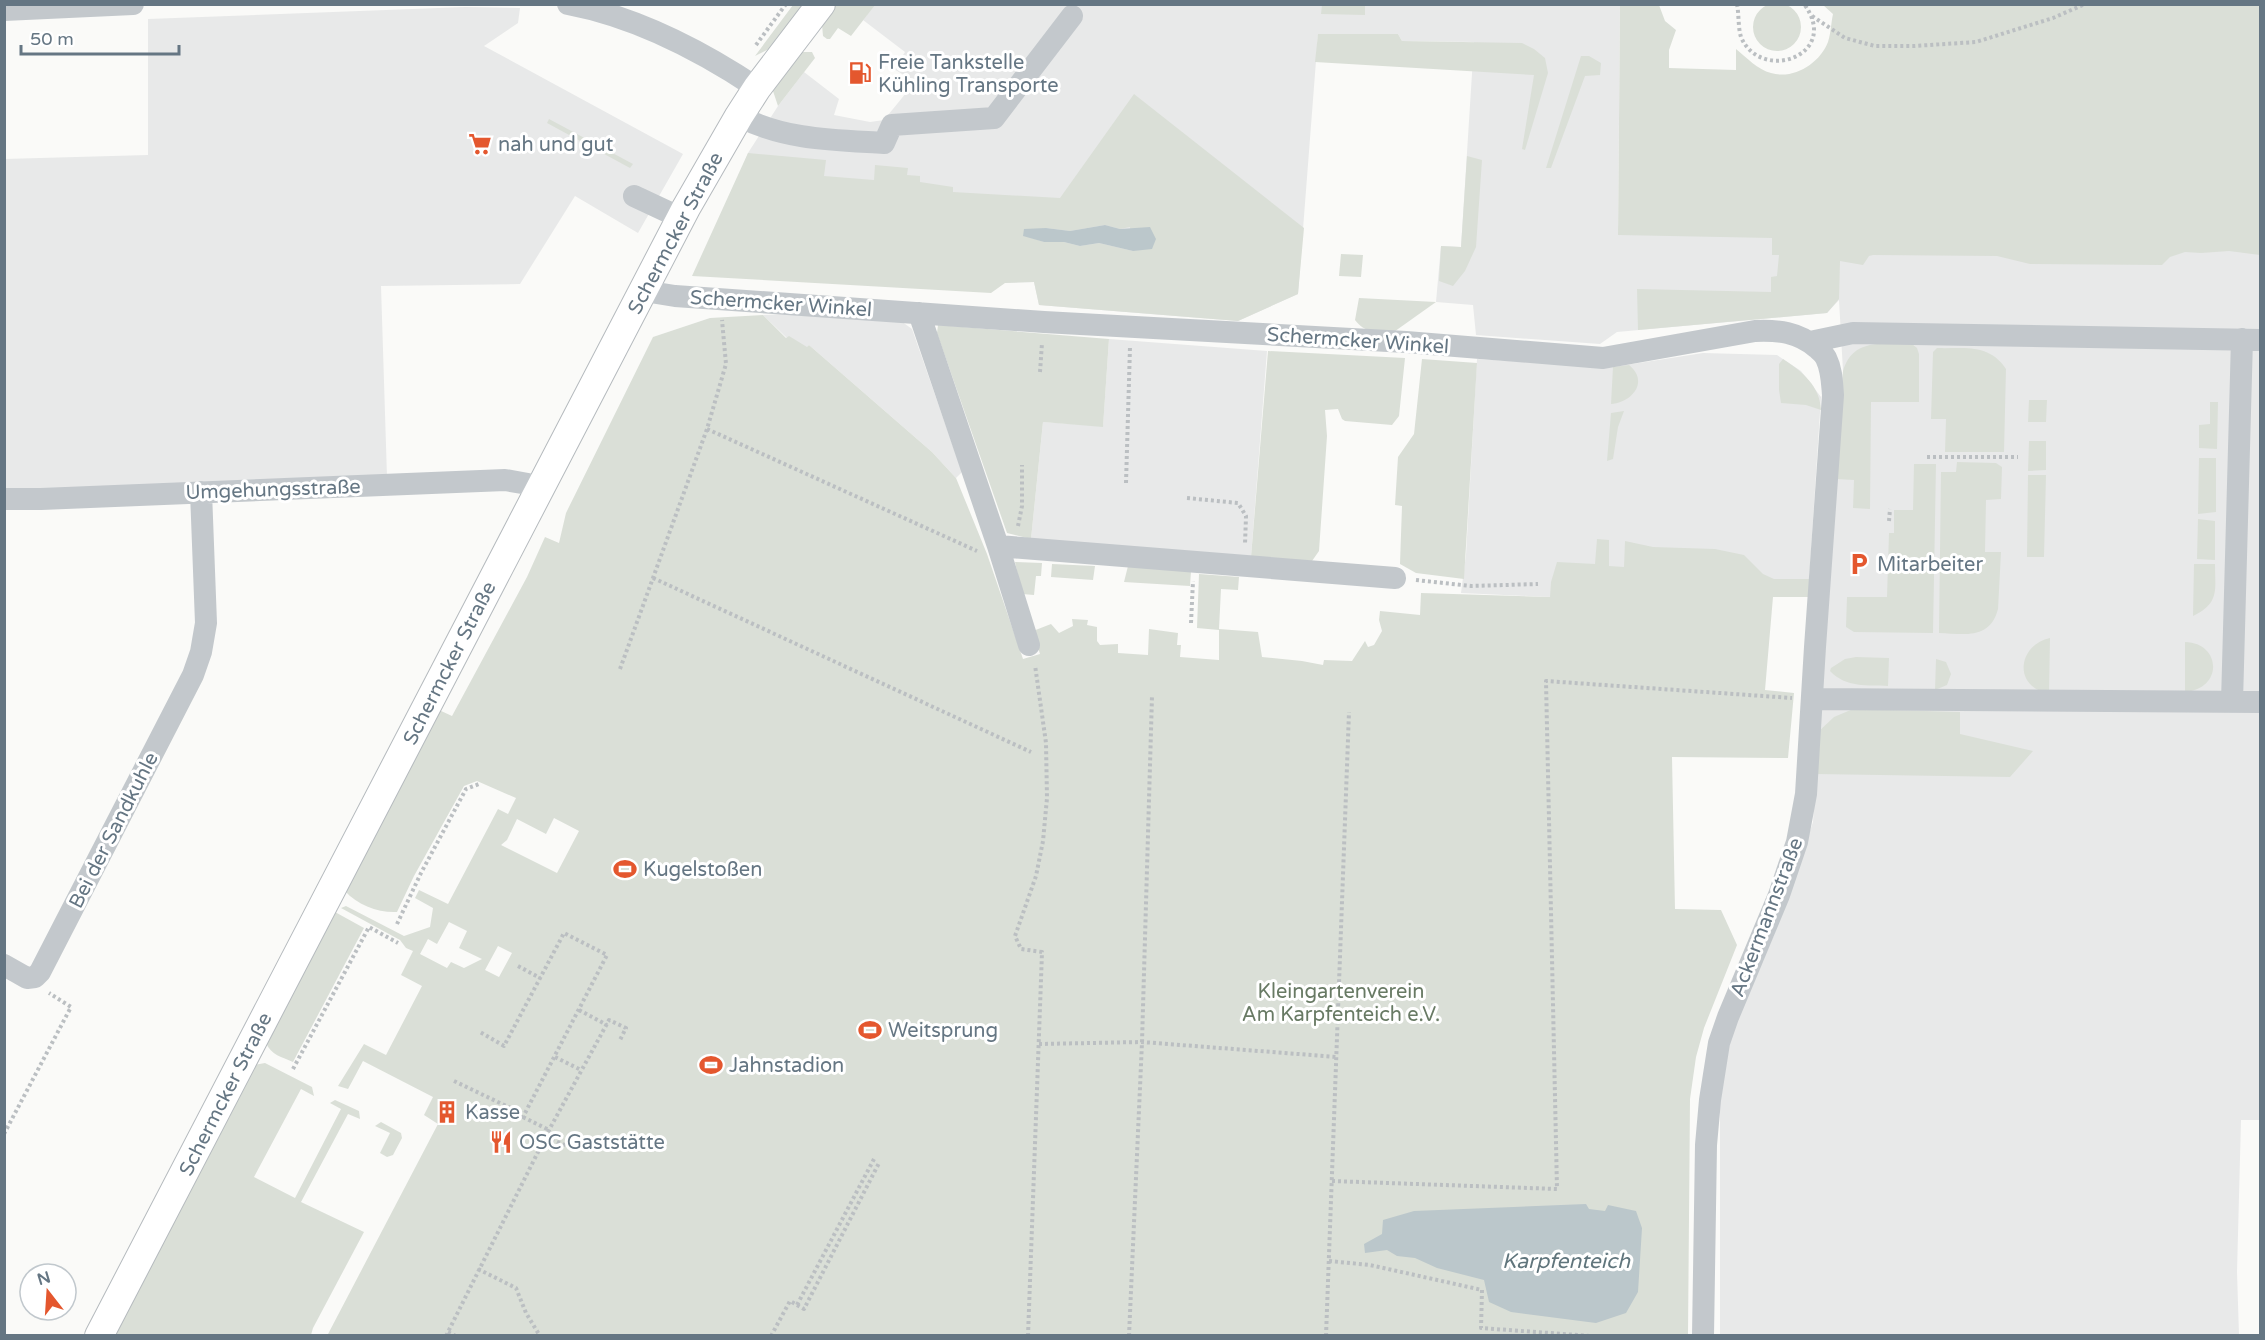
<svg xmlns="http://www.w3.org/2000/svg" width="2265" height="1340" font-family="'Varela Round',sans-serif">
	<style>
		.built { fill: #e8e9e9 }
		.green { fill: #dadfd7; fill-rule: evenodd }
		.water { fill: #bbc7cb }
		.lines { fill: none; stroke-linecap: round; stroke-linejoin: round }
		.major-casing { stroke: #b5babe; stroke-width: 30 }
		.path { stroke: #bbbfc2; stroke-width: 4; stroke-dasharray: 3 3; stroke-linecap: butt }
		.minor { stroke: #c3c8cc; stroke-width: 22 }
		.major { stroke: #fff; stroke-width: 28 }
		.labels { text-anchor: middle; stroke-width: 6; stroke-linejoin: round; paint-order: stroke }
		.poi-label { font-size: 20px; fill: #657683; stroke: #fff; text-anchor: start }
		.street-label { font-size: 20px; fill: #657683; stroke: #fff }
		.park-label { font-size: 20px; fill: #687a64; stroke: #fff }
		.water-label { font-size: 21px; font-style: italic; fill: #60757c; stroke: #fff }
	</style>
	<rect width="100%" height="100%" fill="#fafaf8"/>
	<path class="built" d="M1620,4L1618,226L2260,228V1120H2241L2237,1272L2239,1335H1720V1114L1717,1107L1733,1024L1774,935L1813,822L1843,371L1839,300L1827,313L1617,332L1600,344L1476,335L1473,305L1436,302L1441,246L1461,247L1474,42L1402,41L1398,34L1318,35L1298,294L1238,321L1039,305L1034,282L1005,283L737,181L748,153L778,106L804,72L839,99L834,115L870,122L884,120L915,82L894,69L905,52L863,20L867,15L853,5Z
		M465,7L520,8L518,23L484,46L683,154L638,233L575,196L520,284L381,286L387,477L5,494L4,159L148,155V19Z
		M790,314L901,321L912,329L962,472L956,478L932,452L809,345L807,348L787,338L763,315Z
		M1109,339L1267,351L1251,557L1031,539L1043,422L1103,426Z
		M1703,353L1777,355L1801,371L1821,397L1808,597L1551,582V597L1461,593L1466,555L1477,359L1613,367Z"/>
	<path class="green" d="M1753 27a24 24 0 1 1 48 0a24 24 0 1 1-48 0Z
		M793,5H805L771,48L755,56Z
		M834,5H875L851,36L838,28L830,39H827L823,36L822,25Z
		M1322,5H1365V15L1321,14Z
		M1620,5H1659L1665,21L1676,30L1669,50V68L1736,70V49C1746,57 1758,70 1771,73C1794,80 1820,63 1828,42C1831,33 1831,23 1833,14L1823,5H2260V255L2229,251L2201,253L2185,252L2170,257L2162,265L2030,264L1997,256L1873,255L1869,256L1863,265L1840,261L1839,299L1827,313L1638,330L1637,289L1771,292V277L1777,276L1779,255H1772V238L1618,235Z
		M1318,34H1398L1402,41L1522,43L1534,49L1545,58L1548,73L1525,150L1522,149L1534,75L1315,62Z
		M802,52H812L815,58L778,106L773,91Z
		M1581,56H1589L1601,63L1600,75L1585,76L1551,168H1546Z
		M1134,94L1304,228L1298,294L1238,321L1039,305L1034,282L1005,283L991,293L692,276L748,153L826,160L824,176L874,180L875,165L908,168L907,175L920,176V182L953,187V192L1060,198ZM1105,225L1120,229L1130,227L1133,251L1099,243L1080,246L1064,242H1044L1023,235L1046,228L1070,231Z
		M549,119L633,164L630,168L547,123Z
		M1467,156L1482,160L1476,247L1465,271L1453,286L1439,281L1441,246L1461,247Z
		M1341,254L1363,255L1361,277L1339,276Z
		M1359,298L1436,302L1391,334C1376,332 1365,333 1355,320Z
		M763,315L786,338L789,336L807,347L809,345L932,452L956,478L987,554L1023,659L1040,654L1033,631L1051,624L1059,633L1073,626L1072,619L1088,620L1087,625L1097,627V641L1100,645L1118,644V653L1148,655L1149,629L1178,633L1177,645H1181L1180,657L1219,660V630L1197,628L1199,574L1239,577L1238,590L1221,589L1219,629L1258,632L1262,657L1302,661L1323,665L1324,660L1352,661L1365,641L1368,647L1374,645L1382,631L1379,620L1380,611L1420,615L1421,593L1550,597L1551,582L1557,562L1595,564L1597,539L1609,540V566L1624,567L1625,541L1653,547L1715,549L1744,555L1763,574L1774,579H1810L1808,597H1773L1765,690L1794,693L1788,758L1672,757L1675,909L1721,910L1737,945L1704,1028L1696,1057L1690,1099L1688,1335L327,1336L438,1124L424,1115L433,1097L363,1061L348,1089L338,1086L364,1044L386,1055L422,986L401,975L413,951L406,948L400,940L341,908L346,906L404,936L430,927L433,908L415,898L419,890L448,904L498,809L508,814L516,798L477,781L464,786L414,876L397,912C379,913 357,905 345,891L439,710L452,716L527,577L545,537L559,543L566,513L653,337L710,318ZM554,818L579,831L557,873L501,845L507,840L517,819L546,834ZM449,922L467,931L459,948L482,959L464,968L451,962L447,968L420,954L428,939L437,944ZM498,946L512,953L499,977L485,970Z
		M938,325L1109,339L1103,427L1043,422L1031,539L1007,533L937,333Z
		M1912,344L1917,348L1919,354V402H1871L1870,509L1853,508L1854,480L1836,479L1843,371C1853,337 1884,344 1912,344Z
		M1937,348C1964,349 1989,343 2006,369L2004,452H1945L1946,419H1931L1933,352Z
		M1268,351L1405,358L1399,416L1392,425L1345,421L1342,419L1338,409L1325,410L1327,436L1319,551L1312,561L1251,557Z
		M1422,359L1477,363L1464,579L1416,573L1400,564L1402,506L1395,505L1398,457L1414,434Z
		M1783,359C1803,372 1820,386 1821,410L1806,405L1781,403L1779,390V364Z
		M1629,365C1649,381 1633,402 1611,404L1613,367Z
		M2029,400H2047L2046,422H2028Z
		M2210,402H2218L2217,449L2199,448V425L2210,424Z
		M1624,411L1618,427L1613,459L1607,461L1611,413Z
		M2029,441H2046V470L2028,471Z
		M2199,458H2216V512L2198,514Z
		M1957,462L1996,463L2002,467L2001,499L1986,500L1985,552H2001L1998,609C1990,640 1964,634 1939,633L1941,472H1956Z
		M1914,464H1936L1933,633L1854,632L1846,627L1847,597H1887L1889,533H1894V510H1913Z
		M2028,475H2046L2044,557H2027Z
		M2198,519L2215,521V560L2197,559Z
		M1015,562L1042,563L1041,576H1036L1034,595L1022,594Z
		M1052,564L1095,566L1093,580L1051,577Z
		M2194,564H2215C2215,590 2220,603 2193,616Z
		M1128,566L1191,571L1190,586L1124,582Z
		M2050,638L2049,693C2013,688 2017,645 2050,638Z
		M2185,642C2222,643 2223,689 2185,692Z
		M1856,657L1889,658L1888,686C1868,685 1846,688 1830,671L1831,668L1845,659Z
		M1936,659L1946,662L1951,674L1947,685L1935,690Z
		M1853,709L1960,712V734L2033,751L2010,777L1815,774L1818,732L1834,717Z
		M335,912L364,928L293,1062C282,1057 271,1055 266,1043Z
		M265,1063L312,1087L314,1096L301,1089L254,1177L295,1198L341,1109L330,1103L335,1100L359,1111L360,1119L348,1114L301,1202L364,1232L313,1328L311,1335L113,1336L254,1065Z
		M381,1122L401,1133L402,1138L393,1155L387,1157L380,1153L390,1133L375,1126Z"/>
	<path class="water" d="M1105,225L1120,229L1150,227L1156,239L1152,249L1133,251L1099,243L1080,246L1064,242H1044L1023,236L1024,229L1046,228L1070,231Z
		M1586,1204L1589,1209L1605,1211L1608,1205L1636,1211L1642,1228L1638,1292L1626,1313L1596,1323L1511,1312L1489,1302L1484,1280L1437,1268L1415,1258L1397,1256L1387,1250L1365,1253L1364,1244L1382,1234L1383,1220L1414,1211Z"/>
	<g class="lines">
		<g class="major-casing">
			<path id="major" d="M99,1336L686,208L739,116L757,88L821,4"/>
		</g>
		<path class="path" d="M1737,4C1739,14 1738,28 1741,37C1761,84 1842,55 1804,4
			M1812,16L1845,38L1875,46H1914L1976,42L2053,18L2085,4
			M756,45L786,4
			M1040,372L1042,343
			M707,429L977,551
			M1927,457H2018
			M1126,483L1130,347
			M1187,498L1238,503L1246,516L1245,544
			M1889,521L1890,509
			M1018,526L1022,506V465
			M653,578L1031,752
			M1416,580L1471,586L1538,584
			M1191,623L1193,581
			M620,669L707,429L726,364L722,320
			M397,924L421,873L466,789L479,784
			M518,966L540,978
			M579,1010L607,1025
			M1039,1044L1142,1042L1337,1057
			M555,1057L581,1070
			M293,1069L369,927L398,943
			M454,1081L523,1114V1117L607,955L564,933L504,1046L480,1032
			M523,1117L549,1130
			M4,1134L71,1007L49,993
			M546,1137L567,1146
			M1332,1181L1557,1189L1546,681L1792,698
			M1329,1261L1370,1265L1482,1290L1481,1328L1591,1336
			M478,1269L516,1288L526,1313L540,1336
			M797,1305L804,1309L879,1163
			M448,1332L456,1336
			M446,1336L549,1130L609,1020L626,1028L620,1040
			M771,1336L790,1301L797,1305L874,1159
			M1028,1336L1042,952L1021,949L1015,936L1036,876L1043,841L1047,798L1046,743L1035,665
			M1129,1336L1142,1042L1152,696
			M1326,1336L1349,712"/>
		<path class="minor" d="M568,4C637,17 700,50 757,88
			M4,10L133,4
			M739,116C784,140 834,140 884,143L892,125L994,118L1072,16
			M634,196L681,218
			M644,291L675,296L1044,322L1406,342L1603,358L1755,331C1779,330 1798,332 1817,348C1820,351 1824,354 1826,358C1832,370 1832,383 1833,395L1815,647L1806,794L1797,842L1779,895L1728,1017L1719,1043L1710,1100L1706,1145L1703,1336
			M919,313L998,546L1395,578
			M1810,342L1853,333L2260,340
			M4,499H41L505,480L528,484L539,490
			M998,546L1029,645
			M1812,699L2260,702
			M2232,702L2242,339
			M4,965L27,978L35,977L40,972L193,675L201,652L206,623L201,492"/>
		<use href="#major" class="major"/>
	</g>
	<defs>
		<g id="fuel-bare" transform="scale(1.8)"><path d="M-5.5-6h7V0h2V4h1.3V-2.5L3-4.5l.8-.8L6-3V5H2.5V1h-1V6h-7ZM-4.2-4.7v3.2H.2V-4.7Z" fill="#e4572e" stroke="#fff" stroke-width="2.5" paint-order="stroke"/></g>
		<g id="supermarket-bare" transform="scale(1.8)"><path d="M-6-5.5h2.5l.6 2H6L4.5 2H-2.5L-4.4-4H-6ZM-1.5 3.2a1.3 1.3 0 1 0 .1 0ZM3 3.2a1.3 1.3 0 1 0 .1 0Z" fill="#e4572e" stroke="#fff" stroke-width="2.5" paint-order="stroke"/></g>
		<g id="parking-bare" transform="scale(1.8)"><path d="M-3.5-5.5H1a3.5 3.5 0 0 1 0 7H-1V5.5H-3.5ZM-1-3.4V-.6H.8a1.4 1.4 0 0 0 0-2.8Z" fill="#e4572e" stroke="#fff" stroke-width="2.5" paint-order="stroke"/></g>
		<g id="stadium-bare" transform="scale(1.8)"><path d="M0-5a6.5 5 0 1 0 0 10a6.5 5 0 1 0 0-10ZM-3.5-1.8h7v3.6h-7Z" fill="#e4572e" stroke="#fff" stroke-width="2.5" paint-order="stroke"/></g>
		<g id="building-bare" transform="scale(1.8)"><path d="M-4-6H4V6H1V3H-1V6H-4ZM-2.5-4.3h1.7v1.8h-1.7ZM.8-4.3h1.7v1.8H.8ZM-2.5-1h1.7V.8h-1.7ZM.8-1h1.7V.8H.8Z" fill="#e4572e" stroke="#fff" stroke-width="2.5" paint-order="stroke"/></g>
		<g id="restaurant-bare" transform="scale(1.8)"><path d="M-5-6h1v4h1v-4h1v4h1v-4h1v5L-1.5 .5V6h-2V.5L-5-1ZM5-6V6H3V1.5H1.5Q1.5-4 5-6Z" fill="#e4572e" stroke="#fff" stroke-width="2.5" paint-order="stroke"/></g>
	</defs>
	<g fill-rule="evenodd">
		<use href="#fuel-bare" x="860" y="73"/>
		<use href="#supermarket-bare" x="480" y="144"/>
		<use href="#parking-bare" x="1859" y="564"/>
		<use href="#stadium-bare" x="625" y="869"/>
		<use href="#stadium-bare" x="870" y="1030"/>
		<use href="#stadium-bare" x="711" y="1065"/>
		<use href="#building-bare" x="447" y="1112"/>
		<use href="#restaurant-bare" x="501" y="1142"/>
	</g>
	<g class="labels">
		<g class="poi-label">
			<text x="878" y="69">Freie Tankstelle<tspan x="878" dy="23">Kühling Transporte</tspan></text>
			<text x="498" y="151">nah und gut</text>
			<text x="1877" y="571">Mitarbeiter</text>
			<text x="643" y="876">Kugelstoßen</text>
			<text x="888" y="1037">Weitsprung</text>
			<text x="729" y="1072">Jahnstadion</text>
			<text x="465" y="1119">Kasse</text>
			<text x="519" y="1149">OSC Gaststätte</text>
		</g>
		<g class="street-label">
			<text transform="translate(675 233) rotate(-62)" y="7">Schermcker Straße</text>
			<text transform="translate(781 303) rotate(4)" y="7">Schermcker Winkel</text>
			<text transform="translate(1358 340) rotate(4)" y="7">Schermcker Winkel</text>
			<text transform="translate(273 489) rotate(-2)" y="7">Umgehungsstraße</text>
			<text transform="translate(449 663) rotate(-63)" y="7">Schermcker Straße</text>
			<text transform="translate(113 830) rotate(-63)" y="7">Bei der Sandkuhle</text>
			<text transform="translate(1766 917) rotate(-69)" y="7">Ackermannstraße</text>
			<text transform="translate(225 1094) rotate(-63)" y="7">Schermcker Straße</text>
		</g>
		<g class="park-label">
			<text x="1341" y="998">Kleingartenverein<tspan x="1341" dy="23">Am Karpfenteich e.V.</tspan></text>
		</g>
		<g class="water-label">
			<text x="1566" y="1268">Karpfenteich</text>
		</g>
	</g>
	<rect width="2265" height="1340" fill="none" stroke="#657683" stroke-width="12"/>
	<g transform="translate(48 1292) rotate(343)"><circle r="28" fill="#ffffff" stroke="#c1c8cd" stroke-width="1.5"/>
	<path d="M0-4.5L10 22L0 15L-10 22Z" fill="#e4572e"/>
	<text y="-9" font-size="16" font-weight="bold" text-anchor="middle" fill="#657683">N</text>
	</g>
	<path d="M21 45v9h158v-9" fill="none" stroke="#657683" stroke-width="3"/>
	<text x="30" y="45" font-size="18" fill="#657683" stroke="#ffffff" stroke-width="4.5" paint-order="stroke">50 m</text>
</svg>
